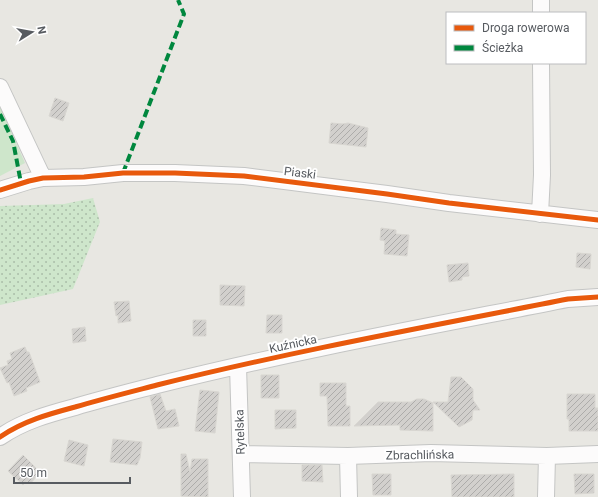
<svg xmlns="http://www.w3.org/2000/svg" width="598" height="497" font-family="Roboto,sans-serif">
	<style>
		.grass { fill: url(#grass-dots) }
		.garden { fill: #cee6cb }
		.building { fill: url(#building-hatch); stroke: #d8d6d1 }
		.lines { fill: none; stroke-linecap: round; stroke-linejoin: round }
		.minor-casing { stroke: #c4c5c4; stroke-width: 18 }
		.minor { stroke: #fcfbfb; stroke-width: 16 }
		.quiet { stroke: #00873e; stroke-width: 4; stroke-dasharray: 8 4; stroke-linecap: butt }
		.cycleway-casing { stroke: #fff; stroke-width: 8 }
		.cycleway { stroke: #e8590c; stroke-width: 5 }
		.labels { text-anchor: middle; stroke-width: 4; stroke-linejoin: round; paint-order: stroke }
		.street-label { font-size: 12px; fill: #575b60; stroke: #fff }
	</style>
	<defs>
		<pattern id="grass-dots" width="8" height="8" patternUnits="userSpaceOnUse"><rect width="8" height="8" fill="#cee6cb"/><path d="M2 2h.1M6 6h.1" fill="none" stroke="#aabda8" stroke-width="1.8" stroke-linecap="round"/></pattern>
		<pattern id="building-hatch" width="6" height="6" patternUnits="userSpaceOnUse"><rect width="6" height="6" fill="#d2d0cd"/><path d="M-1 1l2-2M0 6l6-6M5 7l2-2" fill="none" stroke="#adacaa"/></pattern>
	</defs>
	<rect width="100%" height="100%" fill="#e8e7e2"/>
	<path class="grass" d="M93,198L100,222L73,289L0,305V206L64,204Z"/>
	<path class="garden" d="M0,107L25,163L0,176Z"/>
	<path class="building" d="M55,98L69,103L63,121L49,116Z
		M331,123L343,124L348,123L368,128L366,147L329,143Z
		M381,228L396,230V234L409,235L407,256L384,254L385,241L380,240Z
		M577,253L591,254L590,269L576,267Z
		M468,263L469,276L462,277V280L449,282L447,265Z
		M220,285L245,286L244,306L220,305Z
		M129,301L131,321L118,323V315L116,316L114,302Z
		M267,315H282V333H266Z
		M193,320H206V336H193Z
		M85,327L86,341L73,343L72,329Z
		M25,347L27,352H29L40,382L26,388L27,391L14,396L9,382L7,383L0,368L8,365L7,361L12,359L10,353Z
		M261,375H279V398H261Z
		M451,377H461L473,389V400L480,410H473L472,420L459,427L433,402H448Z
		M320,383H346V406H350V426H328L327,396H320Z
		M200,390L219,392L215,433L195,431Z
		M160,394L166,411L175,409L179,426L158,429L150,397Z
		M567,394H595V408H598V431H569V419H567Z
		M417,399H424L433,403V431L400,430V425L354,426L378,402H411Z
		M275,410H296V428L275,429Z
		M113,439L142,442L140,458L137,465L110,462Z
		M69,440L88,445L84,466L64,461Z
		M181,454H186L190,472L192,459H208V497L181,496Z
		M23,455L38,470V475L30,484L27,481L23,485L8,471Z
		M302,465H322L323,482L302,481Z
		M372,474H391V495H373Z
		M514,474V497H452L451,475Z
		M574,474H594V493L575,494Z"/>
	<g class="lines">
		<g class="minor-casing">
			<path id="minor" d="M541,0V13
				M0,87L43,178
				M0,190L29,181L43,178L84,177L123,173H175L244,176L387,194L449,203L598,220
				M540,214L542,175L541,63
				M238,366L242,497
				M0,437C23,421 49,414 75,407C102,399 130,392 157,385C293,351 431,326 568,299L598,297
				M241,454L348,456L431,453L547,456L598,454
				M348,456L349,497
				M546,497L547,456"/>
		</g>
		<use href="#minor" class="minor"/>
		<path class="quiet" d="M0,114L13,141L21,183
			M123,173L184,14L178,0"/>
		<g class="cycleway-casing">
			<path id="cycleway" d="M0,190L29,181L43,178L84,177L123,173H175L244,176L387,194L449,203L598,220
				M0,437C23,421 49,414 75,407C102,399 130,392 157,385C293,351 431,326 568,299L598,297"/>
		</g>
		<use href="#cycleway" class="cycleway"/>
	</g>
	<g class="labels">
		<g class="street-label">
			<text transform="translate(300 173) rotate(7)" y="4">Piaski</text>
			<text transform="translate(293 344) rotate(-12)" y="4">Kuźnicka</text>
			<text transform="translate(240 432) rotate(-92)" y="4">Rytelska</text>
			<text transform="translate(420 455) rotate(-1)" y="4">Zbrachlińska</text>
		</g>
	</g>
	<rect x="446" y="12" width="140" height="52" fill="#ffffff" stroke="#bcbdbf"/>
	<rect x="454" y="25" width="20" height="6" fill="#e8590c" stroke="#bcbdbf"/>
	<text x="482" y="32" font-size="12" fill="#575b60">Droga rowerowa</text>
	<rect x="454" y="45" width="20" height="6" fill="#00873e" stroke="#bcbdbf"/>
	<text x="482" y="52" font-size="12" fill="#575b60">Ścieżka</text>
	<g transform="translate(32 32) rotate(79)" stroke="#ffffff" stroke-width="3" paint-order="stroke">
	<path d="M0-3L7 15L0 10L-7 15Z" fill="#575b60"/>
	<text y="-6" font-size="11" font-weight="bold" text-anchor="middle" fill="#575b60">N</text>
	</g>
	<path d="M14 477v6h116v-6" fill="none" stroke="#575b60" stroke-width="2"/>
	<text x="20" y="477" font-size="12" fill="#575b60" stroke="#ffffff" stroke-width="3" paint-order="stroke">50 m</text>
</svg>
